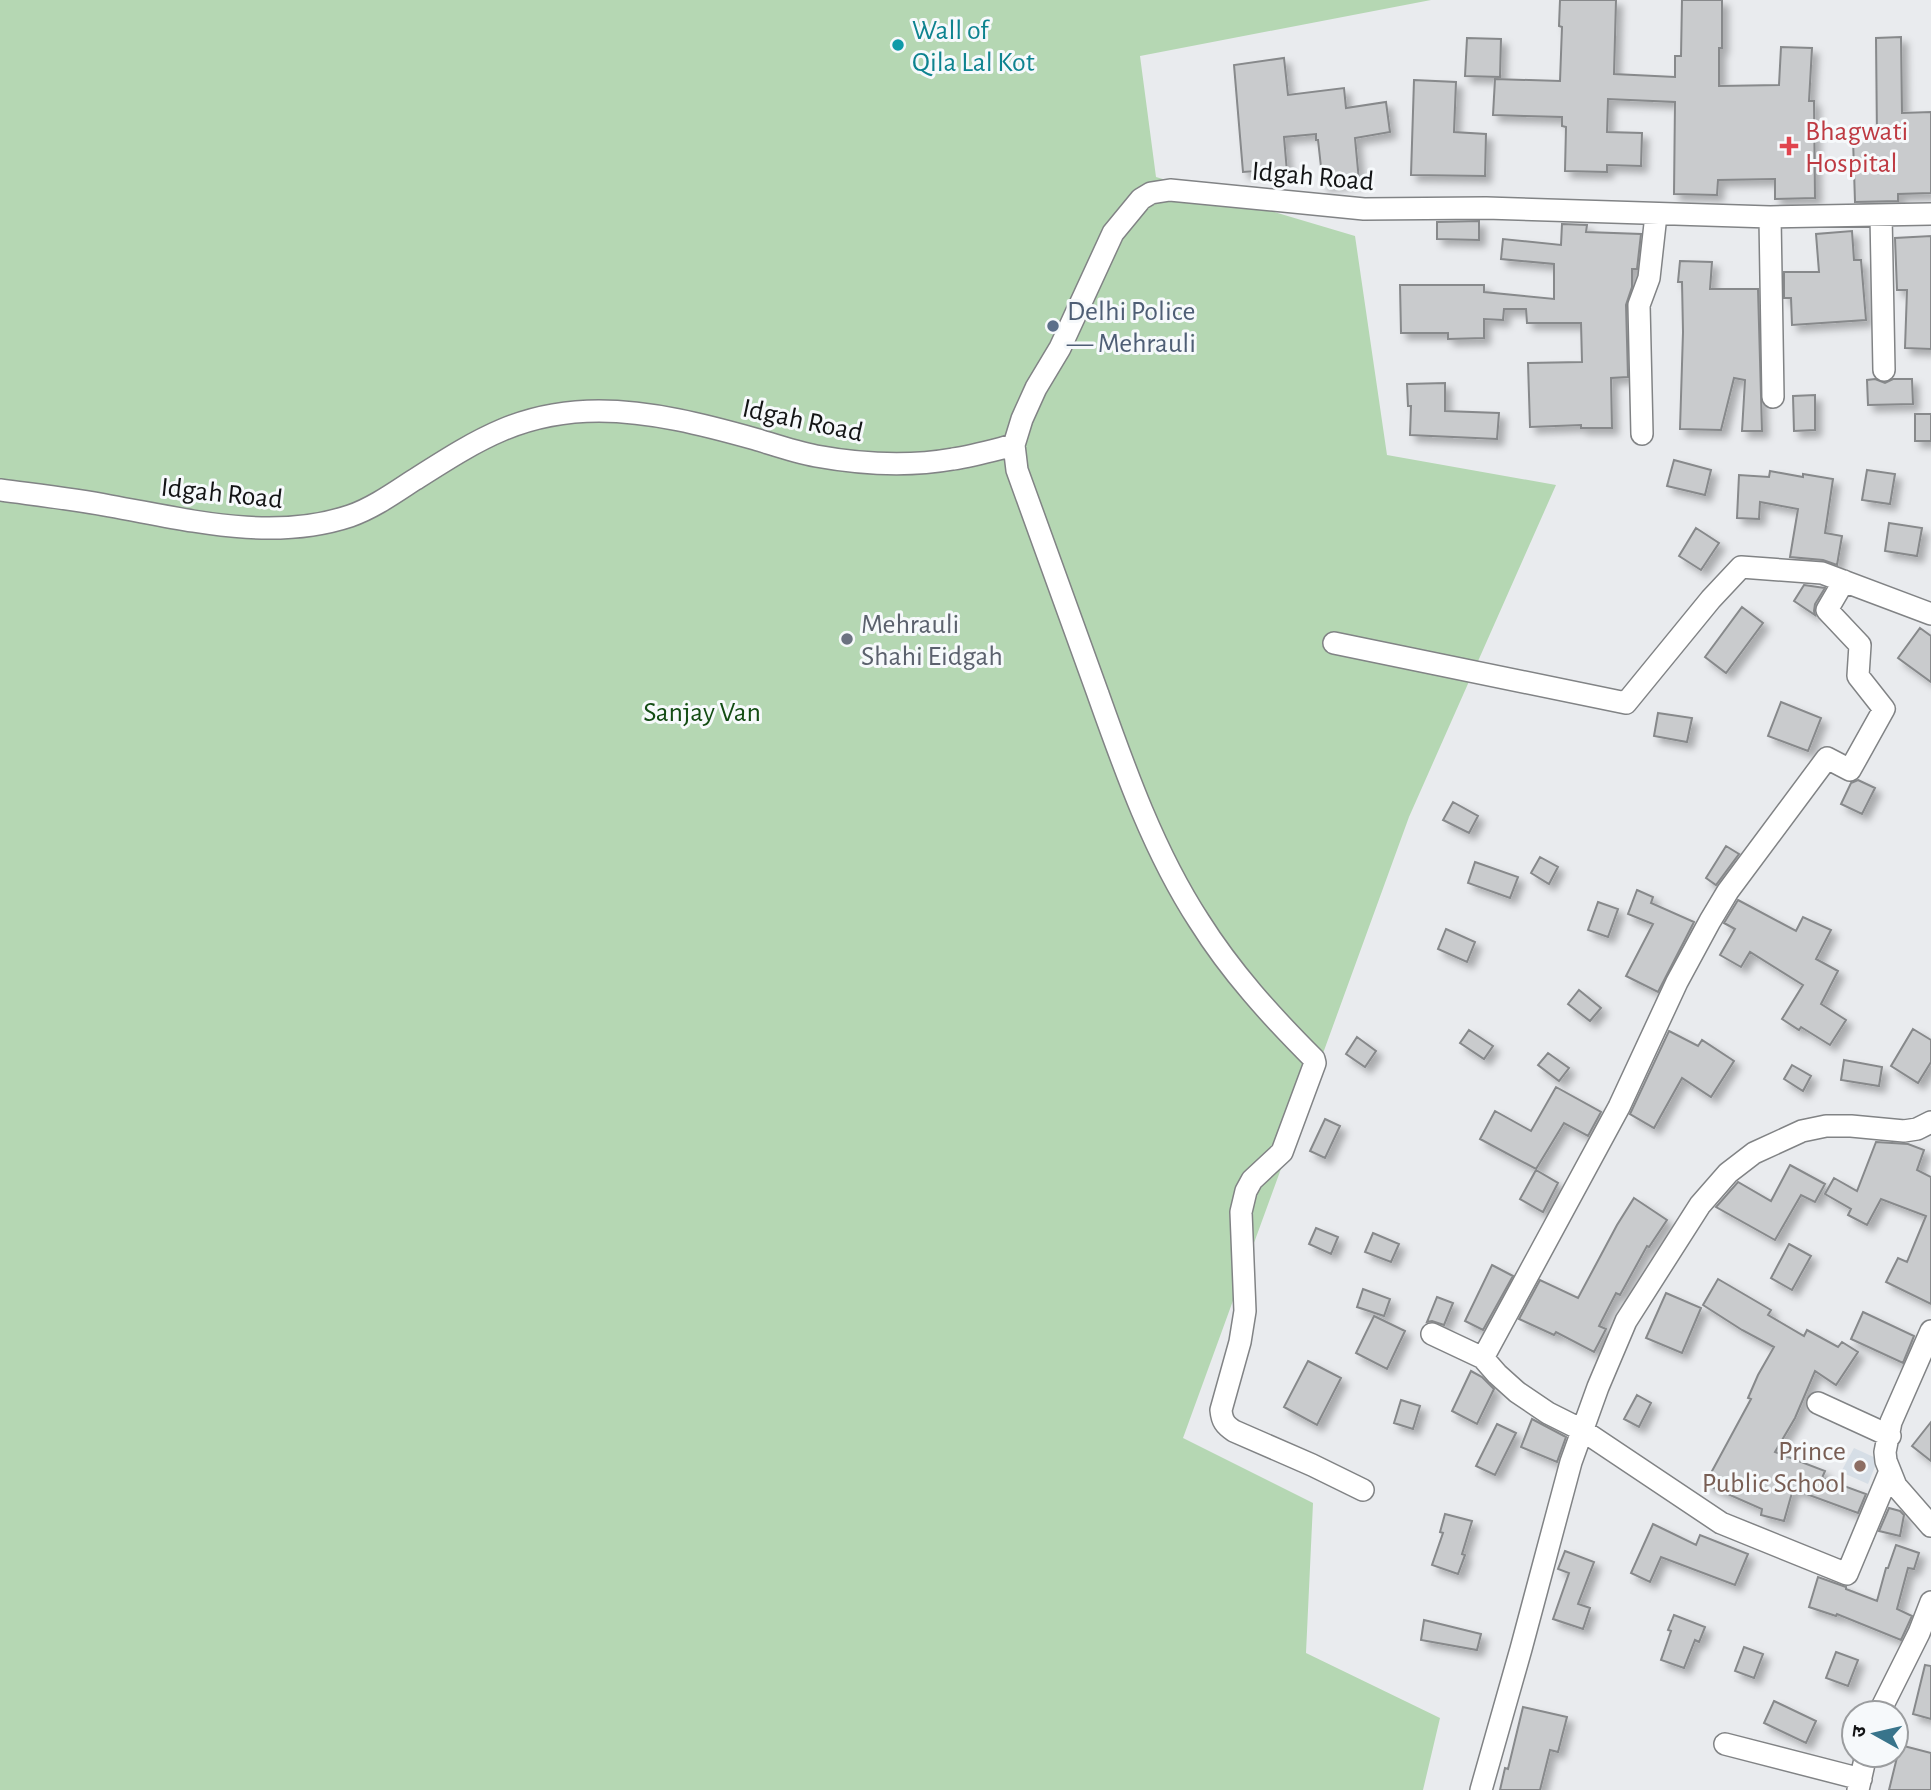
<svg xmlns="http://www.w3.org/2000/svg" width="1931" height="1790" font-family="'Alegreya Sans','Noto Sans Devanagari',sans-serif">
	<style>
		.built { fill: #d6dee6 }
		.green { fill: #b5d7b3 }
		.building { fill: #c9cbcd; stroke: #87898b; stroke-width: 2; filter: url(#shadow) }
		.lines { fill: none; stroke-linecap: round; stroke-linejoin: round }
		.minor-casing { stroke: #818385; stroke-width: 24 }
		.minor { stroke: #fff; stroke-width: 21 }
		.culture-dot { fill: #0f9aa8; stroke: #f6f9fb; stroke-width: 2.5 }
		.health-dot { fill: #e0444e; stroke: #f6f9fb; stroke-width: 2.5 }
		.service-dot { fill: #5c6f8a; stroke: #f6f9fb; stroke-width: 2.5 }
		.worship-dot { fill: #6b7280; stroke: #f6f9fb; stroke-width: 2.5 }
		.education-dot { fill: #8d6e63; stroke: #f6f9fb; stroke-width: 2.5 }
		.labels { text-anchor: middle; stroke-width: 6; stroke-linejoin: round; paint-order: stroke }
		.culture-label { font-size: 28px; fill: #0d838f; stroke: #f6f9fb; text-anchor: start }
		.health-label { font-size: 28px; fill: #be3a42; stroke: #f6f9fb; text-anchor: start }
		.street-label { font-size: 28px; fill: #131415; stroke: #f6f9fb }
		.service-label { font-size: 28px; fill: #4e5e75; stroke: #f6f9fb; text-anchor: start }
		.worship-label { font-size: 28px; fill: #5b616d; stroke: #f6f9fb; text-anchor: start }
		.park-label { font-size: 28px; fill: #134c13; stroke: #f6f9fb }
		.education-label { font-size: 28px; fill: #785e54; stroke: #f6f9fb; text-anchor: end }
	</style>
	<defs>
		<filter id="shadow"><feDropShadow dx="6" dy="6" stdDeviation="3.5" flood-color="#0004"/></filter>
	</defs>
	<rect width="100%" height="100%" fill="#e9ebee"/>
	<path class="built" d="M1854,1448L1878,1459L1868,1484L1841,1472Z"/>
	<path class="green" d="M0,0H1431L1140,56L1156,177L1355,236L1387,455L1556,485L1409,817L1183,1438L1313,1503L1306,1653L1440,1718L1423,1790H0Z"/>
	<path class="building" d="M1560,0H1616L1614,74L1675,77V56H1681L1682,0H1722V48H1719V86L1779,85L1781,47L1812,48L1809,101H1814L1815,198L1775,199V179L1718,180L1717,195L1674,194L1675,102L1608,99L1607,132L1642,133L1641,166L1607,165V172L1565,171L1566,127L1562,126V117L1493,115L1495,79L1560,81L1562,27L1559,26Z
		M1901,37L1902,113L1931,112V193L1898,194V201L1855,202L1853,139L1877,138L1876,38Z
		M1467,38L1501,39L1500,77L1465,76Z
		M1284,58L1288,95L1344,88L1346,108L1386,102L1390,132L1355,138L1359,181L1323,185L1318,140H1316V134L1284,137L1287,172L1270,173V170L1243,172L1234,65Z
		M1414,80L1456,82L1454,132L1486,134L1485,176L1411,175Z
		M1479,221V240L1437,239V222Z
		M1562,224L1587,225L1586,232L1641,234L1637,269H1632V287L1626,305L1628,377L1611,378L1612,428H1581V425L1530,427L1528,363L1582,362L1581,323H1527L1526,309H1504L1503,320L1484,319V338L1448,339V333H1401L1400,285H1484V292L1554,299V264L1501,259L1503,239L1561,245Z
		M1852,231L1854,260H1861L1866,320L1792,325L1791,298H1784V272H1819L1816,234Z
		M1931,236V349L1905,348L1907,290H1897L1895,238Z
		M1680,261L1712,262L1710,289H1758L1762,431H1742L1745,380L1734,378L1721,430L1680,429L1683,332L1682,282H1678Z
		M1875,379L1885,383L1893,379H1912L1913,404L1868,405L1867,380Z
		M1445,383V411L1499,413L1497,439L1410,435L1411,406H1408L1407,384Z
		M1815,395V430L1794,431L1793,396Z
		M1915,414H1931V441H1915Z
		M1674,460L1711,470L1705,495L1667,486Z
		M1867,470L1895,474L1890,504L1862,500Z
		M1770,471L1803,477V474L1833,479L1825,533L1842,536L1837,565L1823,560L1790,557L1798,509L1760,502L1759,519L1737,518L1739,475L1769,477Z
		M1889,523L1922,528L1917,556L1885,551Z
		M1696,528L1719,543L1701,570L1679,556Z
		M1804,585L1825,588L1815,604L1814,611L1815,615L1794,601Z
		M1742,607L1763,623L1726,673L1705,657Z
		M1920,628L1931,636V682L1898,658Z
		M1781,702L1821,718L1808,751L1768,736Z
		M1658,713L1692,718L1687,742L1654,736Z
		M1858,780L1875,788L1862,814L1841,804L1851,783Z
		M1453,802L1478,816L1469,833L1443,820Z
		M1726,846L1739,854L1716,885L1706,878Z
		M1540,857L1558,867L1549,884L1531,873Z
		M1475,862L1518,877L1510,898L1468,883Z
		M1637,890L1653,897L1651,903L1694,922L1658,992L1626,976L1653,924L1628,914Z
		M1738,900L1796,931L1803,917L1831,930L1816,959L1838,971L1821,1004L1846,1020L1830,1045L1801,1027L1799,1030L1782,1019L1803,985L1750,952L1741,967L1720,955L1735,929L1724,923Z
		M1598,902L1618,909L1608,937L1588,930Z
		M1446,929L1475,942L1467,962L1438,949Z
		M1579,990L1601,1008L1590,1021L1568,1004Z
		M1913,1029L1931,1040V1062L1918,1083L1891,1066Z
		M1469,1030L1493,1046L1484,1059L1460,1043Z
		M1669,1031L1698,1046L1702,1040L1734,1061L1711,1097L1682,1078L1654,1128L1630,1114Z
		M1357,1037L1376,1051L1365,1067L1346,1054Z
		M1548,1053L1569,1068L1559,1081L1538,1065Z
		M1844,1060L1882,1067L1879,1086L1841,1080Z
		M1792,1065L1811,1076L1803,1091L1784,1079Z
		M1556,1087L1601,1112L1588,1136L1564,1123L1536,1169L1480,1139L1495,1111L1531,1131Z
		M1325,1119L1340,1126L1325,1158L1310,1151Z
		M1876,1142L1908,1144L1924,1150L1917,1170L1931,1177V1304L1886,1282L1898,1258L1907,1262L1926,1216L1881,1199L1867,1225L1848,1215L1851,1209L1825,1194L1834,1178L1857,1191Z
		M1790,1165L1825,1184L1815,1202L1801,1195L1775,1240L1716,1207L1738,1182L1771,1201Z
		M1536,1170L1558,1183L1543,1212L1520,1199Z
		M1634,1198L1667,1220L1649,1247L1647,1246L1620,1295L1616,1293L1599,1326L1606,1329L1594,1352L1556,1332L1554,1335L1519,1319L1540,1280L1578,1298L1617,1225Z
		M1316,1228L1338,1237L1331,1254L1309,1244Z
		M1373,1233L1399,1244L1391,1262L1365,1252Z
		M1789,1244L1811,1256L1792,1290L1771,1278Z
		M1492,1265L1513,1276L1483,1330L1465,1321Z
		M1718,1279L1771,1310L1768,1315L1804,1336L1807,1330L1838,1347L1842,1342L1858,1352L1836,1385L1815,1371L1795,1418L1775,1452L1825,1471L1822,1478L1866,1494L1858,1513L1793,1489L1784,1521L1761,1515L1762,1509L1705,1484L1751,1399L1748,1398L1758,1375L1774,1347L1742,1330L1703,1305Z
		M1363,1289L1390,1299L1384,1316L1357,1307Z
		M1666,1293L1701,1308L1682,1353L1646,1338Z
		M1437,1297L1453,1303L1444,1325L1432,1321L1427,1322Z
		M1863,1312L1914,1336L1903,1363L1851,1339Z
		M1374,1316L1405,1331L1387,1369L1356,1353Z
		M1308,1361L1341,1378L1317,1425L1284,1407Z
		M1471,1371L1482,1377L1494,1389L1477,1424L1452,1411Z
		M1637,1395L1651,1403L1639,1427L1624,1419Z
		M1401,1400L1420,1406L1413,1429L1394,1423Z
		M1532,1419L1566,1437L1557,1462L1521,1447Z
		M1931,1422V1461L1912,1446Z
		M1497,1424L1516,1433L1495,1475L1476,1466Z
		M1889,1508L1900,1511L1904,1515L1900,1536L1879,1531Z
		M1445,1514L1472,1521L1462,1554L1465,1555L1458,1574L1432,1565L1443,1533L1440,1532Z
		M1653,1524L1696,1545L1700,1535L1748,1554L1735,1585L1661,1557L1650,1582L1631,1573Z
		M1896,1545L1919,1553L1914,1569L1908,1568L1897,1609L1912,1616L1901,1640L1837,1614L1836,1616L1809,1607L1818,1577L1846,1587V1589L1877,1601L1886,1568H1888Z
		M1565,1551L1594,1562L1578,1604L1590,1608L1583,1629L1553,1619L1569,1573L1558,1569Z
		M1674,1615L1705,1627L1699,1642L1695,1640L1684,1668L1661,1660L1671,1631L1668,1630Z
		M1424,1620L1481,1634L1477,1650L1421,1640Z
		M1744,1647L1763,1654L1754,1678L1735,1671Z
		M1836,1652L1858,1660L1848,1686L1826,1678Z
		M1925,1665L1931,1666V1719L1913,1714Z
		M1774,1701L1816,1721L1806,1743L1764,1723Z
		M1523,1707L1567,1717L1558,1752L1550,1750L1540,1790H1500L1505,1768L1508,1769Z
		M1900,1745L1931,1753V1790H1889Z"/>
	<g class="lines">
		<g class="minor-casing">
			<path id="minor" d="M1881,215L1884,370
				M1770,217L1773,397
				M1642,434L1639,305L1649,278L1656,215
				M0,490C37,495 74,499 110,506C189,520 272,542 350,516C373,508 394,493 414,480C477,440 521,411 599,411C651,411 705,425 755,439C775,445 795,452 816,456C860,464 908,467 953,459C973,456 994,450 1014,445
				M1334,643L1626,703L1711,599L1741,567L1822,573L1931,614
				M1931,1331L1891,1422L1885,1452L1886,1461L1896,1486L1931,1526
				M1432,1334L1483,1358L1619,1107L1677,982L1710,921L1728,891L1827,758L1850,770L1884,709L1858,676L1860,645L1827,610L1844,581
				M1483,1358L1497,1374L1517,1392L1548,1413L1582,1430L1721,1523L1847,1574L1890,1471
				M1818,1403L1890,1436
				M1363,1490L1312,1465L1234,1431C1225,1425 1222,1421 1221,1410L1240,1342L1245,1311L1241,1212L1246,1191L1252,1180L1282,1152L1315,1063L1314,1059C1271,1016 1231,972 1199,921C1154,852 1125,770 1098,694C1071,619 1044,544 1017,470L1014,445L1022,419L1036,388L1060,348L1113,233L1141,199L1151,193L1170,190L1364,209L1486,208L1770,217L1931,214
				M1879,1713L1919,1633L1931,1602
				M1725,1744L1861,1779
				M1481,1790L1521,1649L1571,1462L1598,1387L1626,1321L1700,1205L1728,1173L1754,1153L1802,1131L1826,1126H1851L1904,1131L1917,1129L1931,1122
				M1858,1790L1866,1755"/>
		</g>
		<use href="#minor" class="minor"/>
	</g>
	<circle class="culture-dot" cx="898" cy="45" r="7"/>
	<path class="health-dot" d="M1785.5 135.5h7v7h7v7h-7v7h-7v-7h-7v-7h7z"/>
	<circle class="service-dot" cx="1053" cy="326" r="7"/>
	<circle class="worship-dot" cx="847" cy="639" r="7"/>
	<circle class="education-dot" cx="1860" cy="1466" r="7"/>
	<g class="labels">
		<g class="culture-label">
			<text x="912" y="39">Wall of<tspan x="912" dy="32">Qila Lal Kot</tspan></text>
		</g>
		<g class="health-label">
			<text x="1805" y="140">Bhagwati<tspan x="1805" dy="32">Hospital</tspan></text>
		</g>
		<g class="street-label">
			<text transform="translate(1313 175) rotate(5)" y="10">Idgah Road</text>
			<text transform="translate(803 419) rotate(12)" y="10">Idgah Road</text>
			<text transform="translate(222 492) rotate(6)" y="10">Idgah Road</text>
		</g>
		<g class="service-label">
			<text x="1067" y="320">Delhi Police<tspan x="1067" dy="32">— Mehrauli</tspan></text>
		</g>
		<g class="worship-label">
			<text x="861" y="633">Mehrauli<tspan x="861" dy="32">Shahi Eidgah</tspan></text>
		</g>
		<g class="park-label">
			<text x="702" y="721">Sanjay Van</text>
		</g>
		<g class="education-label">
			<text x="1846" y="1460">Prince<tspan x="1846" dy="32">Public School</tspan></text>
		</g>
	</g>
	<g transform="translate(1875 1734) rotate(278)"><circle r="33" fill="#f6f9fb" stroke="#9b9d9f" stroke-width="2"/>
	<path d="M0-5L12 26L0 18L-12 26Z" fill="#38748b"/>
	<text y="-10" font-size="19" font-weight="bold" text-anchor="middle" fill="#131415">उ</text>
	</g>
</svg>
